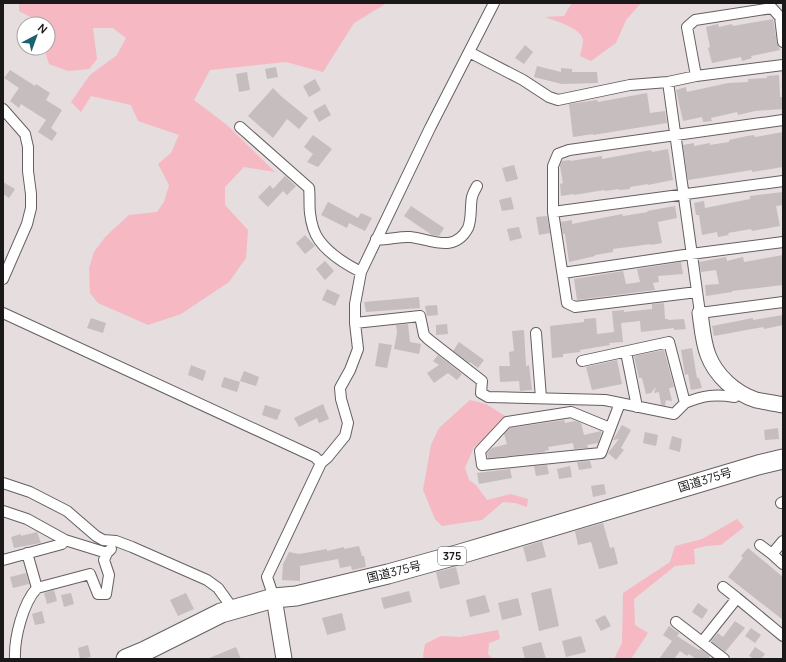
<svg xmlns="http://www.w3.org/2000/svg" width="786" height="662" font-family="Manrope,'Noto Sans JP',sans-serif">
<rect width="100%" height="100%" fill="#e5ddde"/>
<path fill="#f6b8c2" d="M19,3H387L354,23L323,72L286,62L210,70L194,100L227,125L275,172L244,167L225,187V205L248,230L246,258L229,282L181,314L148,325L98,303L90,293L89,268L94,252L106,236L129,215L157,212L164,202L169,185L158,164L171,153L179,135L138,121L131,105L91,96L81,112L71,102L90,75L117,55L126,38L113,28H93L97,59L89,69L68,71L49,64L44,48H48V24H37L36,20L19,11Z
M572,3H641L626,20L616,43L591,61L580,56C581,51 583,45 583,40C582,28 555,21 545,17L564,16Z
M470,400L486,404L505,416L483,441L474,447L465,468L469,480L476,485L487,500L511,494L528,499L527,507L515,503L503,502L482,520L442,526L435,519L423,490L431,445L439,428Z
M737,519L744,527L721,545L706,546L694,549L695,564L675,566L634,599L635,625L648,633L631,659H614L622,643L623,593L670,562L675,546L702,539Z
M498,630L500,639L489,643L488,654L493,659H424L423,656L425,644L441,636L460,637Z"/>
<path fill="#c5bdbe" d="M773,19L777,43L780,50L751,56L752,58L742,61L741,57L712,63L708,48L710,47L706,27L718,24L719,27L732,24L733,26Z
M525,45L533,52L524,64L515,58Z
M537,66L561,72V68L572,69V72H597L598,83L562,84L534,77Z
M276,67L278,77L267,79L265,69Z
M10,70L35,86L36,84L50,93L46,100L62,110L51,128L57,133L52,141L38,132L46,120L21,104L19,108L10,101L19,88L4,78Z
M247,72L250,90L239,92L236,74Z
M779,75L780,97H782L783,109L755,111L738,115L737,112L711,118L712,121L703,122L702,117L683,121L676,90L686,87L687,92L728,83L748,82V79L767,78V76Z
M315,79L321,90L309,97L303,86Z
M273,88L282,97L308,118L299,129L287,119L273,138L248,116Z
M647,93L650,113L665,111L667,123L593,135V134L573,137L569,104L597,100L598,102Z
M325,104L331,115L319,122L313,111Z
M783,132V167L752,172V170L688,180L683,145L694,143V146L710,143V145L729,142V140L747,136L754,135L755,137Z
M313,135L332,149L318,167L307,162L313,154L304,147Z
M668,149L673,180L648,185V184L630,187V189L619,190V189L605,191L604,190L574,195V194L561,196L560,184L563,183L560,166L562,161L570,160V161L602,156V159L651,150L652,152Z
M514,165L518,179L506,182L502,168Z
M285,176L296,186L287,195L283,191L268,207L258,197L270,185L273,189Z
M3,182L15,189L9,198L3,194Z
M783,192V205L776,206L780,226L752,231L751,229L728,233L729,235L718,237L717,232L702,235L699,215H696L694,203L704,201L705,208L750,199V196Z
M511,197L514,209L502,211L499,200Z
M328,202L358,218L361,213L372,218L365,231L349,223L347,228L321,215Z
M411,206L444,228L439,236L432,235L404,216Z
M675,206L677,218L658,222L662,243L651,245V244L613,249V252L595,255V256L569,262L565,234H563L561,222L572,220V224L622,214L623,216L648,212L647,211Z
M547,216L550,233L539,235L536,217Z
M519,227L522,238L510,241L507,229Z
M305,235L315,246L305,254L296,243Z
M783,255V285L732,291V292L706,296L705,285L719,284L716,270L701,272L699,262L726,257L727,261L743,257L744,262Z
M325,261L334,271L325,280L316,269Z
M681,262L683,274L658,276L659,282L653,283L655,290L577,300L574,279L623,271L626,284L640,282L637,269Z
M327,289L340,295L335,306L322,300Z
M419,297L420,308L366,312L364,302Z
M664,303L665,319H668V320L684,319L686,329L674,330V328L641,332L640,321L621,323L623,342L609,343L610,345L580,350V352L563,354V357L552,358L550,326L584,322V319L596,318L597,334L614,332L612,311L624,310V312L652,309V304Z
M437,305L438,315L427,316L425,306Z
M783,315V325L764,329L763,327L714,336L712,326L753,318V320Z
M91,318L106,323L103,333L87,328Z
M408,324L410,342L421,344L419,354L394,349L397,333L396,325Z
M447,324L448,334L436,335V325Z
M524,330L526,366L529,365L532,390L520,391L519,381L500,382L499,366H510L509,352L514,351L512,331Z
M459,342L484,360L478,368L470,362L469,363L453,351Z
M379,343L392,345L387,368L375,366Z
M692,348L697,378H699L702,388L691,390L688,374L685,375L681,350Z
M664,350L674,387L669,388L672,401L666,400L665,406L661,405L659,392L654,393L656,387L651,393L646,394L642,378H639L634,356Z
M438,355L462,374L457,380L448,373L434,383L427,373L439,365L433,361Z
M617,360L622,384L592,390L586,367Z
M191,365L206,371L203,381L188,375Z
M244,371L259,377L256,386L240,381Z
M224,377L240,382L237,392L221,387Z
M323,404L329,419L319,423L317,418L299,427L294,418Z
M265,405L281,410L277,420L262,415Z
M564,420L565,423L575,421L581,423L584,435L601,431V434L598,443L587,445L588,448L574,449L573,443L548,447L549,450L544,451L545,452L488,458L487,453L492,448L507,444L504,434L510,428Z
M622,425L631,430L621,448L624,450L616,460L608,453L619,439L613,440Z
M778,428L779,439L765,440L764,430Z
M645,432L658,435L656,446L643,443Z
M672,436L682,439L680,452L669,449Z
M590,461L592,468L579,470L577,462Z
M547,465L549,474L536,476L534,466Z
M570,466L572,477L559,479L557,469Z
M510,469L512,478L479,484L477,473Z
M604,484L606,494L593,497L591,486Z
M603,523L610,548L614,547L618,564L599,569L591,542L578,545L575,531Z
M37,532L41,543L14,548L11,537L21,534V536Z
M542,541L546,557L527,562L523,547Z
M359,546L362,556H364L366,567L352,570L351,566L340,568L338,559L300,566V581L282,580L283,564L289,552L299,554L327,549V551L344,547V549Z
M748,548L783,577V620L728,577L743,558L741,556Z
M456,567L460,584L440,589L436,572Z
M26,573L29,584L13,588L10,577Z
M551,588L559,626L539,631L531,593Z
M54,590L57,601L47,604L44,593Z
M409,591L412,602L384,609L381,598Z
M71,593L74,604L64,607L61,595Z
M186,593L194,609L178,616L170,600Z
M485,595L490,612L470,617L466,600Z
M518,598L522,615L502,620L498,603Z
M698,603L708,610L702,619L692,612Z
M42,611L45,623L35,625L32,614Z
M342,613L346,630L327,635L322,618Z
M605,615L611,626L601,631L595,620Z
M735,621L745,628L725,652L711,641L718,633L723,637Z
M669,626L679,633L677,636L699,650L700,649L710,656L708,659H696L689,654L687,656L680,651L674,659H659L672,641L663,635Z
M751,628L761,635L755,643L745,636Z
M581,636L586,652L566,657L562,641Z
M541,642L546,659H525L522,647Z
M88,645L91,657L80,659L78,648Z
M236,647L241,659H207Z
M755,647L765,654L761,659H754L749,656Z"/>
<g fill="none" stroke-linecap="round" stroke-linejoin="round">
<g stroke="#665f60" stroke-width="12">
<path id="street" d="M469,52L523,80L549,97L558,100L630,85L668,82L696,76L783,65
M696,76L687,27L695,20L772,8L780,17L783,42
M668,82L700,313L783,302
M3,109L25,134L28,147V171L31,194V208L27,224L3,279
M240,127L309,188C310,196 309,205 310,213C311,222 314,233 319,240C329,254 347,265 361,272
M553,212L783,181
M376,239C388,241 398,236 410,237C431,239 454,254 468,228C472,219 470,206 472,197C473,193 475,190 477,186
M563,273L691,254L783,242
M697,292L575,307L567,303L553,212V166L558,154L569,150L783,120
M3,313L315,457L321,463
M355,323L420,316L424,335L428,339L482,381L481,393L488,397L605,400L674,414L685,403L669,342L582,361
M536,333L541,398
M626,352L637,407
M685,403C704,395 716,394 735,397L738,392
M610,428L571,412L507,422L480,451L482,465L601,453L620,403
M3,483L30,492L67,511L96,536L103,540L116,541L132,547L207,580L218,588L233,609
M781,503L783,502
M3,511L27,519L65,540L62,544L3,560
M65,540L107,553L111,549
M783,541L772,554L783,564
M760,545L772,554
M27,553L37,588
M723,587L737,598
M274,598L267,577L321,463L327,458L345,436L348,423L341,399L340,388L350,370L358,349L355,323V304L361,272L430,128L494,3
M676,622L724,659
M702,642L737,598L783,636
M15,659C14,638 23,603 37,588L90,574L98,594H106L109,575L104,560L107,553"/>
</g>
<g stroke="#665f60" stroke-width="17">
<path id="secondary" d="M700,313C702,327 703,342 708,355C716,376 735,393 756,400C765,402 774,403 783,405
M274,598L284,659"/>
</g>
<g stroke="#665f60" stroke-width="21">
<path id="highway" d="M126,659L145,651L221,613L274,598L296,596L388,574L460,554L758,465L783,459"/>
</g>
<use href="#street" stroke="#fff" stroke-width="10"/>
<use href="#secondary" stroke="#fff" stroke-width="15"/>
<use href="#highway" stroke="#fff" stroke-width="19"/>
</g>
<g text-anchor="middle" stroke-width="4" stroke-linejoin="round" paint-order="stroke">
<rect fill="#fff" stroke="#5f5d5e" stroke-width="1" x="438" y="547" width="28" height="18" rx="3"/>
<g font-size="11" font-weight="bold" fill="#1b1819">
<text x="452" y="560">375</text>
</g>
<g font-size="12" fill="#1b1819" stroke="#fff">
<text transform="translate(705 480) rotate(-17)" y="4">国道375号</text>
<text transform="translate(394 572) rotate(-14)" y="4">国道375号</text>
</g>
</g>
<rect width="786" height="662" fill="none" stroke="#1b1819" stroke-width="8"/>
<g transform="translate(36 36) rotate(41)"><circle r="19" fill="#ffffff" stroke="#a4a3a3"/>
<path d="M0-3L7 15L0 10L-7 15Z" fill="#1b6172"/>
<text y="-6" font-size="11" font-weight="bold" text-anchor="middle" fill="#1b1819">N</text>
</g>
</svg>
